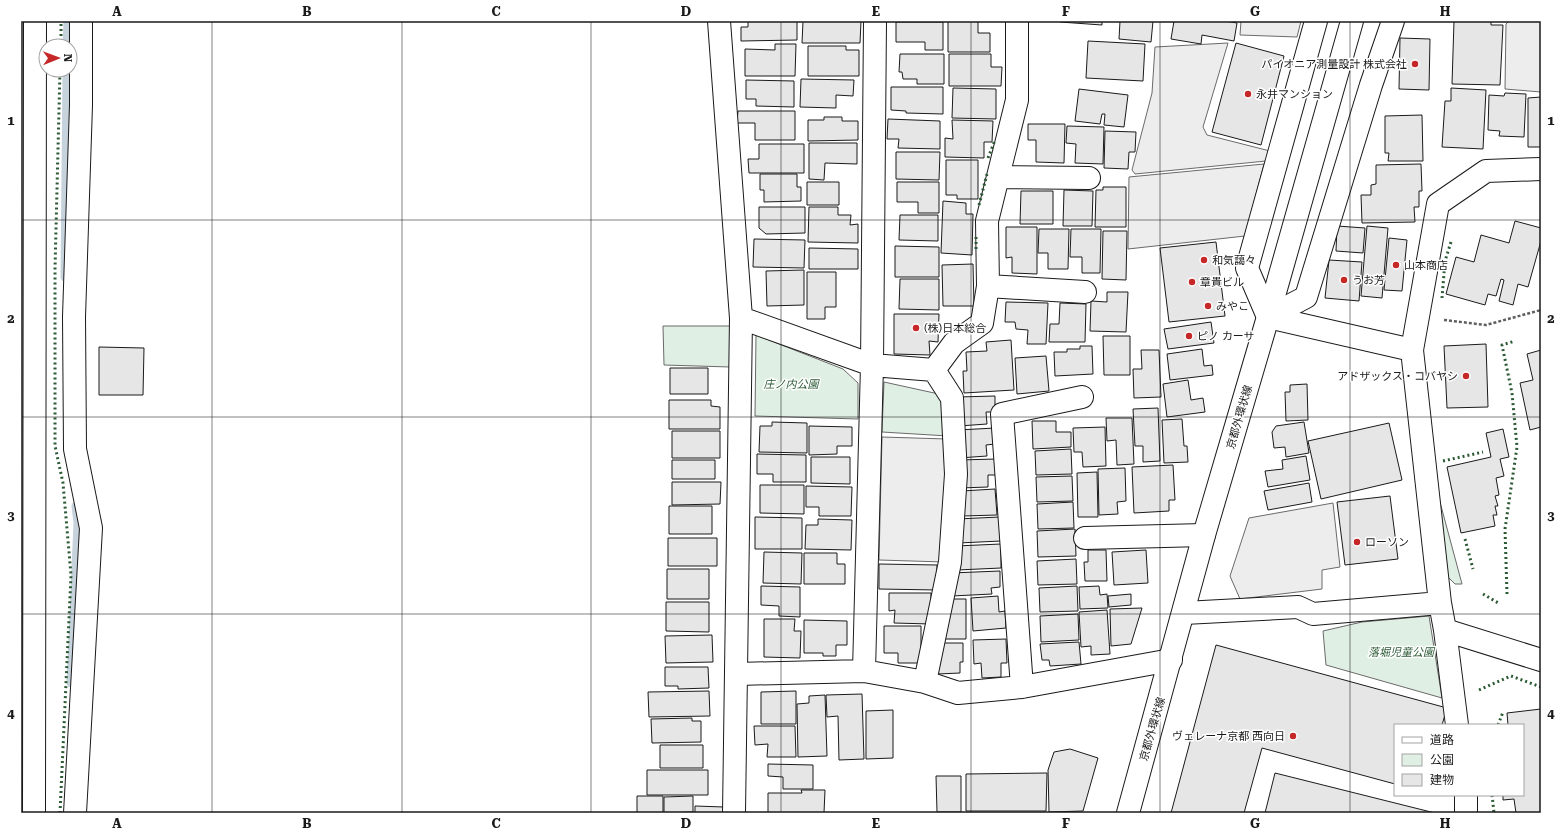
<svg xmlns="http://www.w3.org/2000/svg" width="1562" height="834" font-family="'Roboto Serif','Noto Sans JP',serif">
<rect width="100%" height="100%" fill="#fff"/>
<path fill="#e0efe3" stroke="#6a6a6a" d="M663,326H730V367L664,365Z
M756,335L843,369L858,383V419L755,416Z
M884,382L948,396V436L882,432Z
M1437,491L1462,584H1455L1447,576Z
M1429,616L1442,698L1326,665L1323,631L1362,622Z"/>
<path fill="#ededed" stroke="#6a6a6a" d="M1241,21H1301L1297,37L1240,35Z
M1509,21H1541V92L1505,89L1506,24Z
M1228,43L1203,127L1207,135L1270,151L1266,161L1135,174L1132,170L1152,93L1155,47Z
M1264,164L1245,236L1128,249L1129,177Z
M882,437L947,439L944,562L879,560Z
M1333,503L1340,567L1322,570V589L1240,599L1230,576L1249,518Z"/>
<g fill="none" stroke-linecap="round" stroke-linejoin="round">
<path stroke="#c6d2dc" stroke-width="9" d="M67,46L68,21
M65,277L67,70
M71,683L78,523L76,506"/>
</g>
<path fill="#e6e6e6" stroke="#1a1a1a" d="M748,21H797V40L741,41V27H748Z
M803,21H861L860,43H802Z
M948,21H978V33H990V52H948Z
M1060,21H1102V25L1060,22Z
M1120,21H1153L1151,42L1119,39Z
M1174,21H1225L1237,23L1234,41L1202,35L1201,44L1171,39Z
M1454,21H1491V25H1503L1500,85L1452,84Z
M896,22H943V50H925V42H896Z
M1400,38L1430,39L1429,90L1399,89Z
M1088,41L1145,44L1143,81L1086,78Z
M1236,43L1284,56L1261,145L1212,132Z
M775,44H796L795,76H745V49L775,50Z
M808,46H846V50H859V76H808Z
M900,54H944V84H917V79H903L902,72H899Z
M949,54H991V67H1002L1001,86H949Z
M801,79L854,80L853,96L836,95V108L800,107Z
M746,80L794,81V107L756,106V99H746Z
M891,87H943V114L906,113V111L891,110Z
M953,88L996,89V119L952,118Z
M1451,88L1486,90L1483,149L1442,147L1445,101H1451Z
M1079,89L1128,95L1124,127L1104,125L1105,114H1102L1100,124L1075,121Z
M1505,93L1526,94L1524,137L1499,136L1500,131L1488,130L1489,95L1504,96Z
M1541,97V147H1528V98Z
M738,111H795V140H755V123H737Z
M1422,115L1423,161H1388L1389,153H1385V116Z
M824,117H842V121H858V140L808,141V120H824Z
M888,119L940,121V149L898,148L899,139H887Z
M952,120L993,121L992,142H984V158L945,157V138L953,139Z
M1028,124H1065L1064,163L1036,162V140H1028Z
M1067,126L1104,127L1103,164L1075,163L1076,144L1066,143Z
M1105,131L1136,132L1135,152H1129L1128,169L1104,168Z
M809,143H857V164L825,163L824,180L809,179Z
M759,144H804V173H749L748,159H759Z
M896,152H940L939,180L896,179Z
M946,160H978V199H957V195H946Z
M1421,164L1422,191H1419V207H1414L1415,222L1362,223L1361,195H1371V185L1376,184V165Z
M760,174H797V187H801V201L764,202V190H760Z
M807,182H839V205H807Z
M897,182H939V213H918V202H897Z
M1103,187H1126V227H1095L1096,190H1103Z
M1064,190L1093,191L1092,226H1063Z
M1021,191H1053V224H1020Z
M943,201L966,203V214H973L972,255L941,253Z
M759,207H805V233L766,234L759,228Z
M809,207H838V215H851L850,225L858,224V243L808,242Z
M900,215H938V241L899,240Z
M1515,221L1541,228V241L1528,287L1518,284L1513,305L1499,301L1504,280L1501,279L1496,296L1488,294L1485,305L1446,294L1456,257L1474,262L1481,235L1509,243Z
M1337,226L1365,228L1363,253L1336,251Z
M1367,226L1388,228L1382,298L1361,296Z
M1006,227H1037V274L1012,273V257L1006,258Z
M1039,229H1069L1068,269H1048V253H1038Z
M1071,229H1101L1100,273H1082V257H1070Z
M1103,231H1127L1126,280L1102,279Z
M1389,238L1407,240L1402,291L1384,290Z
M754,239L805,240L804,268L753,267Z
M1216,242L1225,316L1169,322L1160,248Z
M895,246L939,247V277H895Z
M809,248L858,249V269H809Z
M1329,260L1362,262L1359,301L1325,298Z
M973,264L974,306H943L942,265Z
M804,270V305L767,306L766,271Z
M807,272H836V307H825V319H807Z
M900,279H939V310L899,309Z
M1107,292H1128L1126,332L1090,331L1091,301L1107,302Z
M1006,302L1048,303L1046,344H1027L1028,330L1016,329L1015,322H1005Z
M1060,303L1086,304L1085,342H1049L1050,324H1059Z
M894,314H939L938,342L929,341L930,355L894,354Z
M1211,322L1214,343L1168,349L1164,329Z
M1103,336H1130V375H1104Z
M1011,340L1014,390L964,393L963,371H967L966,352L987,351L986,342Z
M1486,344L1488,407L1447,408L1444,346Z
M1080,346H1092L1093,374L1055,376L1054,352H1067V349H1080Z
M99,347L144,348L143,395H99Z
M1202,349L1204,366L1212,365L1213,375L1170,380L1167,354Z
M1141,350H1159L1161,397L1134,398L1133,369H1142Z
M1541,350V427L1530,430L1520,383L1533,380L1527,354Z
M1046,356L1049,391L1017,394L1015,358Z
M670,368H708V394H670Z
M1188,380L1191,400L1203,398L1205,412L1167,417L1163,384Z
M1307,384L1308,420L1286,421L1285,392H1290V385Z
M995,396V412H986L987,424L959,426L958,397Z
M669,400H711V406L720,407V429H669Z
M1158,408L1160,461L1143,462V446H1135L1133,409Z
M1106,418H1132L1134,464L1117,465L1116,440L1107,441Z
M1182,419L1184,446H1187L1188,462L1164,463L1162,420Z
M1032,421H1056V432H1071V447L1033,449Z
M772,422L807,423V453L759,452L760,426H772Z
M1304,422L1309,453L1286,457L1285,447L1274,448L1272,432L1276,426Z
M1389,423L1402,480L1321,499L1308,441Z
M809,426L852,427V446H837V454L809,455Z
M1105,427L1106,466L1083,467L1082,452H1074L1073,428Z
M995,428V444L986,445L987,456L959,458L958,430Z
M1503,429L1509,457L1500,459L1504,476L1496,478L1499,495L1495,496L1498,506H1495L1497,515H1493L1495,526L1461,533L1447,467L1491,457L1486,433Z
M672,431H720V458H672Z
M1071,449L1072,474L1036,475L1035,451Z
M757,454L806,455V482H773V474H757Z
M1306,456L1310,480L1268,487L1265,471L1283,469L1282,460Z
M811,457H850V484L811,483Z
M996,459L997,475H988V487L960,488L959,460Z
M672,460H715V479H672Z
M1173,465L1175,500H1169V511L1134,513L1132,467Z
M1125,468L1126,501L1117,502L1118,514L1099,515L1098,469Z
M1097,472L1098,517H1078L1077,473Z
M1072,476L1073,501L1037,502L1036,477Z
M672,482H721L720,504L672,505Z
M1309,483L1312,502L1268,510L1264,491Z
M760,485H804V514L760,513Z
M806,486L852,487L851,516H819V507H806Z
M995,489L997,515L963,516L962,491Z
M1390,496L1398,559L1345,565L1337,502Z
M1073,502L1074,528L1038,529L1037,504Z
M669,506H712V534H669Z
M755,517L802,518V549H755Z
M1000,517L1001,541L958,543L957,519Z
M818,519L852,520L851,550L805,549L806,525H818Z
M1075,529L1076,556L1038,557L1037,531Z
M668,538H717V566H668Z
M1001,544V568L957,570L956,546Z
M1088,550H1106L1107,581H1085L1084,562H1088Z
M1146,550L1148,583L1114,585L1112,552Z
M764,552L802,553L801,584L763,583Z
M804,553H837V564H845V584H804Z
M1076,559L1077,584L1038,585L1037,561Z
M879,564L937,565V590L879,589Z
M667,569H709V599H667Z
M1000,571V587L991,588L992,594L952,596L951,573Z
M761,586L800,587V617L779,616V606L761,605Z
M1077,586L1078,611L1040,612L1039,588Z
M1099,586L1100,595L1107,594L1108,608L1080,609L1079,587Z
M889,593H931V624L894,623L895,610L889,611Z
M1131,594V605L1109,607L1108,596Z
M998,596L999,612L1005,611L1006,628L973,631L971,598Z
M947,599H966V639H940Z
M666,602H709V632L666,631Z
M1142,608L1131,644L1111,646L1110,609Z
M1107,610L1110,654L1091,655V646L1081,647L1079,612Z
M1078,614L1079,640L1041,642L1040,616Z
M764,619H795L794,631H801L800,658L764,657Z
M804,620L847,621V645H836V656H823V653H804Z
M884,626H921V663H898V653H884Z
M712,635L713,662L666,663L665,636Z
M1006,639L1007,663H1001V677L982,678L981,663L974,664L973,640Z
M1079,642L1081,664L1050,666L1049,660H1042L1040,644Z
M936,643H963V662H960V673L937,674Z
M1216,645L1447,708L1442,725H1395V784L1262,748L1244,813H1171Z
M665,667H708L709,688L678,689V686H665Z
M709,691L710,716L649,717L648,692Z
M796,691V724H761V692Z
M862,694L864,759L839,760L838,716L827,717L826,695Z
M825,695L827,756L798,757L797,704L809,703V696Z
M1541,709V813H1516L1514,799L1503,800V795H1523V725H1508L1507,713Z
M893,710V758L866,759V711Z
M692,718V721H701V742L652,743L651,719Z
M754,726H795L796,757H767L768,744L755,745Z
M660,745H703V768H660Z
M1070,749L1098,758L1083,811L1049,812L1048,770L1054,752Z
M768,764L813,765V789H783V777L768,776Z
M647,770H708V795H647Z
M1047,773L1046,811H966V774Z
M1275,773L1435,813H1265Z
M936,776H961V812H937Z
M801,790H825L824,813H768V793H802Z
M637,796H663V813H637Z
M693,796V812L664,813V797Z
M695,806L724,807V813H695Z"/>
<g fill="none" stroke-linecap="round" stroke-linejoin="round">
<g stroke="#1a1a1a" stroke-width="24">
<path id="minor" d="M719,21L741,318L734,813
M999,177L1089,178
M988,286L1085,292
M1268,317L1306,297L1371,85L1393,21
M1268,317L1247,268L1316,21
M1268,317L1412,350
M741,318L872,365L934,370L954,343L982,323L988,286L987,221L1017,100V21
M1085,538L1204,535
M1184,613L1298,607L1313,614L1440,603
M1445,630L1541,660
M864,671L872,365L875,21
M737,674L864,671L925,682L958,693L1022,687L1171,660
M925,682L950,562L956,474L952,398L934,370
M1022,687L1002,414L1082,397
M1457,725L1445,630L1440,603L1412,350L1438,204L1486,171L1541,169
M1466,795V813
M34,813L35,21
M75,813L91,528L75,449L74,317L81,105V21"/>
</g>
<g stroke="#1a1a1a" stroke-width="24">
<path id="major" d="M1128,813L1204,535L1268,317L1352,21"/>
</g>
<path stroke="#5f5f5f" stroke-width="2.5" stroke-dasharray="3 2" stroke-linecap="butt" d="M1444,320L1486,325L1541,310"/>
<use href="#minor" stroke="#fff" stroke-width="22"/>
<use href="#major" stroke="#fff" stroke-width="22"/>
<path stroke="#2b5a34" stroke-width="3" stroke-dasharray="2 3" stroke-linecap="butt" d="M61,46V21
M988,158L995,140
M979,205L987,174
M976,249V237
M1442,298L1445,261L1451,242
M1443,461L1483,452
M1465,539L1473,569
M1483,594L1500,604
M1507,594L1505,529L1517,447L1512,393L1502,345L1515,341
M1479,690L1511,676L1541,687
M1498,725L1503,712
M1492,795L1494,813
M60,813L71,575L63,483L55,446V269L60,70"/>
</g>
<path fill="none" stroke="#1a1a1a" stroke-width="1" stroke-opacity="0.55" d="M212,21V813M402,21V813M591,21V813M781,21V813M971,21V813M1160,21V813M1350,21V813M21,220H1541M21,417H1541M21,614H1541"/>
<g fill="#c62828" stroke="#fff" stroke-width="1.5">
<circle cx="1415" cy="64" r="4"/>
<circle cx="1248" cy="94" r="4"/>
<circle cx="1204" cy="260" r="4"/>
<circle cx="1396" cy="265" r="4"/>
<circle cx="1344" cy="280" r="4"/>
<circle cx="1192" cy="282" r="4"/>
<circle cx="1208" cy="306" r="4"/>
<circle cx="916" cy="328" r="4"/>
<circle cx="1189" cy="336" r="4"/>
<circle cx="1466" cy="376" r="4"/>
<circle cx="1357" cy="542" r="4"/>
<circle cx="1293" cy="736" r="4"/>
</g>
<g text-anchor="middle" stroke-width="3" stroke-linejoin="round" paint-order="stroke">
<g font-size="11" fill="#1a1a1a" stroke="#fff" text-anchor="start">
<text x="1407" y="68" text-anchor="end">パイオニア測量設計 株式会社</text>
<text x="1256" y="98">永井マンション</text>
<text x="1212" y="264">和気藹々</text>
<text x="1404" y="269">山本商店</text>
<text x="1352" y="284">うお芳</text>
<text x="1200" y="286">章貴ビル</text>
<text x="1216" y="310">みやこ</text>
<text x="924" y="332">(株)日本総合</text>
<text x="1197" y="340">ピノ カーサ</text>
<text x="1458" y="380" text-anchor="end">アドザックス・コバヤシ</text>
<text x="1365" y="546">ローソン</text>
<text x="1285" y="740" text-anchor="end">ヴェレーナ京都 西向日</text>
</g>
<g font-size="11" font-style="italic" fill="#2b5a34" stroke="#fff">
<text x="791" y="388">庄ノ内公園</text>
<text x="1401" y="656">落堀児童公園</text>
</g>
<g font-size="11" fill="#1a1a1a" stroke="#fff">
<text transform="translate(1239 417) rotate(-74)" y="4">京都外環状線</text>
<text transform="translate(1152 729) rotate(-74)" y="4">京都外環状線</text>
</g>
</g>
<rect width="1562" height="834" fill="none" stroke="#ffffff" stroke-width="44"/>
<rect x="1394" y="724" width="130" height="72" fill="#ffffff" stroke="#a3a3a3"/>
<rect x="1402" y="737" width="20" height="6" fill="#ffffff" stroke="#a3a3a3"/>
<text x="1430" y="744" font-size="12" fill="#1a1a1a">道路</text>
<rect x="1402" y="754" width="20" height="12" fill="#e0efe3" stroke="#a3a3a3"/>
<text x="1430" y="764" font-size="12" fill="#1a1a1a">公園</text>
<rect x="1402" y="774" width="20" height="12" fill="#e6e6e6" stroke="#a3a3a3"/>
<text x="1430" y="784" font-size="12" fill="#1a1a1a">建物</text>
<g transform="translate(58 58) rotate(89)"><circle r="19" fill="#ffffff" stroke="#a3a3a3"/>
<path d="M0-3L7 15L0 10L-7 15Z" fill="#c62828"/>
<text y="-6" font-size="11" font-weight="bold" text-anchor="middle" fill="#1a1a1a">N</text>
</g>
<rect x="22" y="22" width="1518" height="790" fill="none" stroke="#1a1a1a" stroke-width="1.5"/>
<g font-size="13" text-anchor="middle" font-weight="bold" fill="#1a1a1a">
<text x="117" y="16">A</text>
<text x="307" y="16">B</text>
<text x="496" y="16">C</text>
<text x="686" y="16">D</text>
<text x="876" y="16">E</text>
<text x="1066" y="16">F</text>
<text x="1255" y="16">G</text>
<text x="1445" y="16">H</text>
<text x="11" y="125">1</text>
<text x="1551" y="125">1</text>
<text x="11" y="323">2</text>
<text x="1551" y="323">2</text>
<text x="11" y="520">3</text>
<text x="1551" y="520">3</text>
<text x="11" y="718">4</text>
<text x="1551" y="718">4</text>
<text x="117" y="828">A</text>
<text x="307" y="828">B</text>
<text x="496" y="828">C</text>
<text x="686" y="828">D</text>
<text x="876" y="828">E</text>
<text x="1066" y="828">F</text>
<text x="1255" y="828">G</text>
<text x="1445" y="828">H</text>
</g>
</svg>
